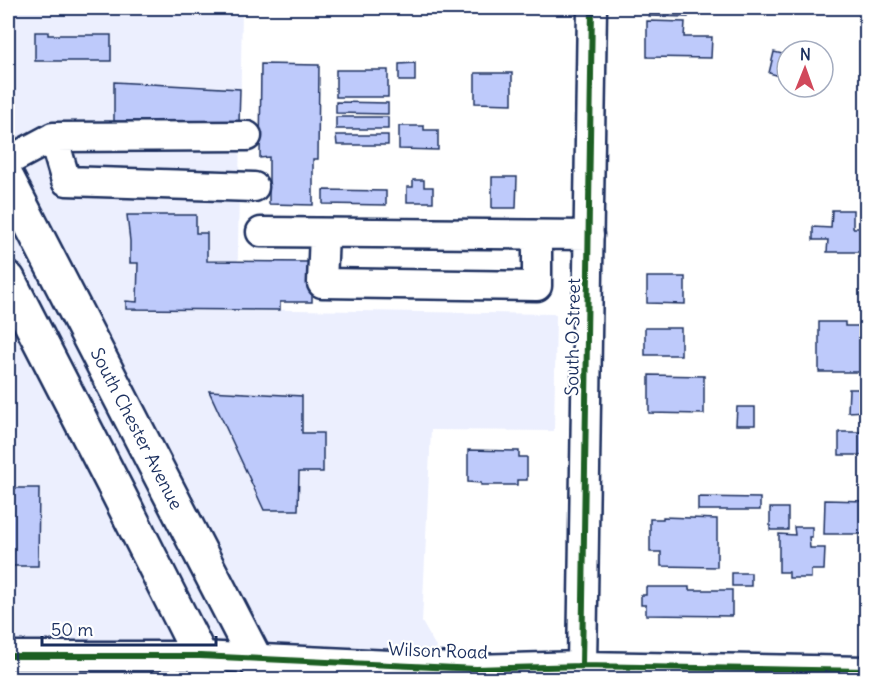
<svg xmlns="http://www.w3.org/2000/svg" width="874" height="687" font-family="Delius,sans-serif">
<rect width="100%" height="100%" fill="#fff"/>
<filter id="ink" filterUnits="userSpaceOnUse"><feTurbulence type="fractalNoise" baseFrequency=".0167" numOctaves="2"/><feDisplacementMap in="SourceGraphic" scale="12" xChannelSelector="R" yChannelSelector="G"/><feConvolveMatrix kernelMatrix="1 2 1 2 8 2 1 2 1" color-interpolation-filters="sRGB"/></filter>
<g filter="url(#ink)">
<path fill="#eceffe" d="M8,8H242L237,309L556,314L554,431L431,430L422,622L454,679H8Z"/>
<path fill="#becafb" stroke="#1b2f5e" stroke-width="1.5" d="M649,8H688V17L649,16Z
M647,21L685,22L684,37H712L711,58L647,57Z
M35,32H48V35H111V61H35Z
M774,52L787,55V78L769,73Z
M415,63V81H399V64Z
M261,64L319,65L318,159H313V205L269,204V157L260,158Z
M336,70H388V97H336Z
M475,73H512V104L475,103Z
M114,82L240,89L239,123L114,121Z
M336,102L388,103V114L336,113Z
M336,117H388V129H336Z
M399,126H424V130H438V150L399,149Z
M336,135H388V145H337Z
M492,177H517L516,208H492Z
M413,180H424V187H433V202H407V187H413Z
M323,190L386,191V205L323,204Z
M832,210H853V228H866V252H827L828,240H813V227L831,228Z
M127,215H196V233H207V261L312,262V302H280V310L126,309V301L137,302L138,263H130V241Z
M647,277H685V304L647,303Z
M819,322H845V326H866V372H819Z
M645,328H681V355H645Z
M649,375L704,376V414L649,413Z
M849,389H866V411L848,412Z
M209,391L302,396V433H323V472H299L298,510H264Z
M737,407H755V425H736Z
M839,432H866V455H839Z
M468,450L519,451V457H527V480H517V485H481V483L468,482Z
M9,488H39L38,566H9Z
M698,497L760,498V510H698Z
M825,500L866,501V534H824Z
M770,508H788V530H770Z
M663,517L717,519V567L661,566V552H650V519H663Z
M794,527H812V537H809L810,548H825L824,570H811V578H789V572H779V534L795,535Z
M732,573H751V586H732Z
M646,587H689V590H732V616L646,615V605H641V595H646Z"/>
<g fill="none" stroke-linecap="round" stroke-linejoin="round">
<g stroke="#1b2f5e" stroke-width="33">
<path id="minor" d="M53,137L66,181L254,187
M8,161L53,137L247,136
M261,232L589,235
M324,233L322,283L537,286V235
M8,656H200L476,669L582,666L866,671
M582,666L592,8"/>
</g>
<g stroke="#1b2f5e" stroke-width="38">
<g id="major">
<path id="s1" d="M8,180L266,680"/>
<path d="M8,279L118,493L212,680"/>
</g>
</g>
<use href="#minor" stroke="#fff" stroke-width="28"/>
<use href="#major" stroke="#fff" stroke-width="33"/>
<g stroke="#fff" stroke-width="10">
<path id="cycleway" d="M8,656H200L476,669L582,666L866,671
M582,666L592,8"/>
</g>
<use href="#cycleway" stroke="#1b5e20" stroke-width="6"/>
</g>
</g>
<g text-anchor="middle" stroke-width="4.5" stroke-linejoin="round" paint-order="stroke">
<g font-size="18" fill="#1b2f5e" stroke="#fff">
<text transform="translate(573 337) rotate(-89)" y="6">South O Street</text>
<text dy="6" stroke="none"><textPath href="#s1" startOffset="280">South Chester Avenue</textPath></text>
<text transform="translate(438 651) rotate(2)" y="6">Wilson Road</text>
</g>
</g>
<rect width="874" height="687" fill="none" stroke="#fff" stroke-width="30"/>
<rect x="15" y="15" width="844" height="657" fill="none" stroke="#1b2f5e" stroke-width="2" filter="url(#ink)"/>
<g transform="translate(805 69) rotate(1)"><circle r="28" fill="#ffffff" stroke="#a4acbf" stroke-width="1.5"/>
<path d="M0-4.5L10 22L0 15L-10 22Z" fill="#d1495b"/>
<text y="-9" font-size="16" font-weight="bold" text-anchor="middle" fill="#1b2f5e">N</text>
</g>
<path d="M42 636v9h174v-9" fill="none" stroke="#1b2f5e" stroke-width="3"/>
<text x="51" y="636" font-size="18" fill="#1b2f5e" stroke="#ffffff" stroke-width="4.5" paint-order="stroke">50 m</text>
</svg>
